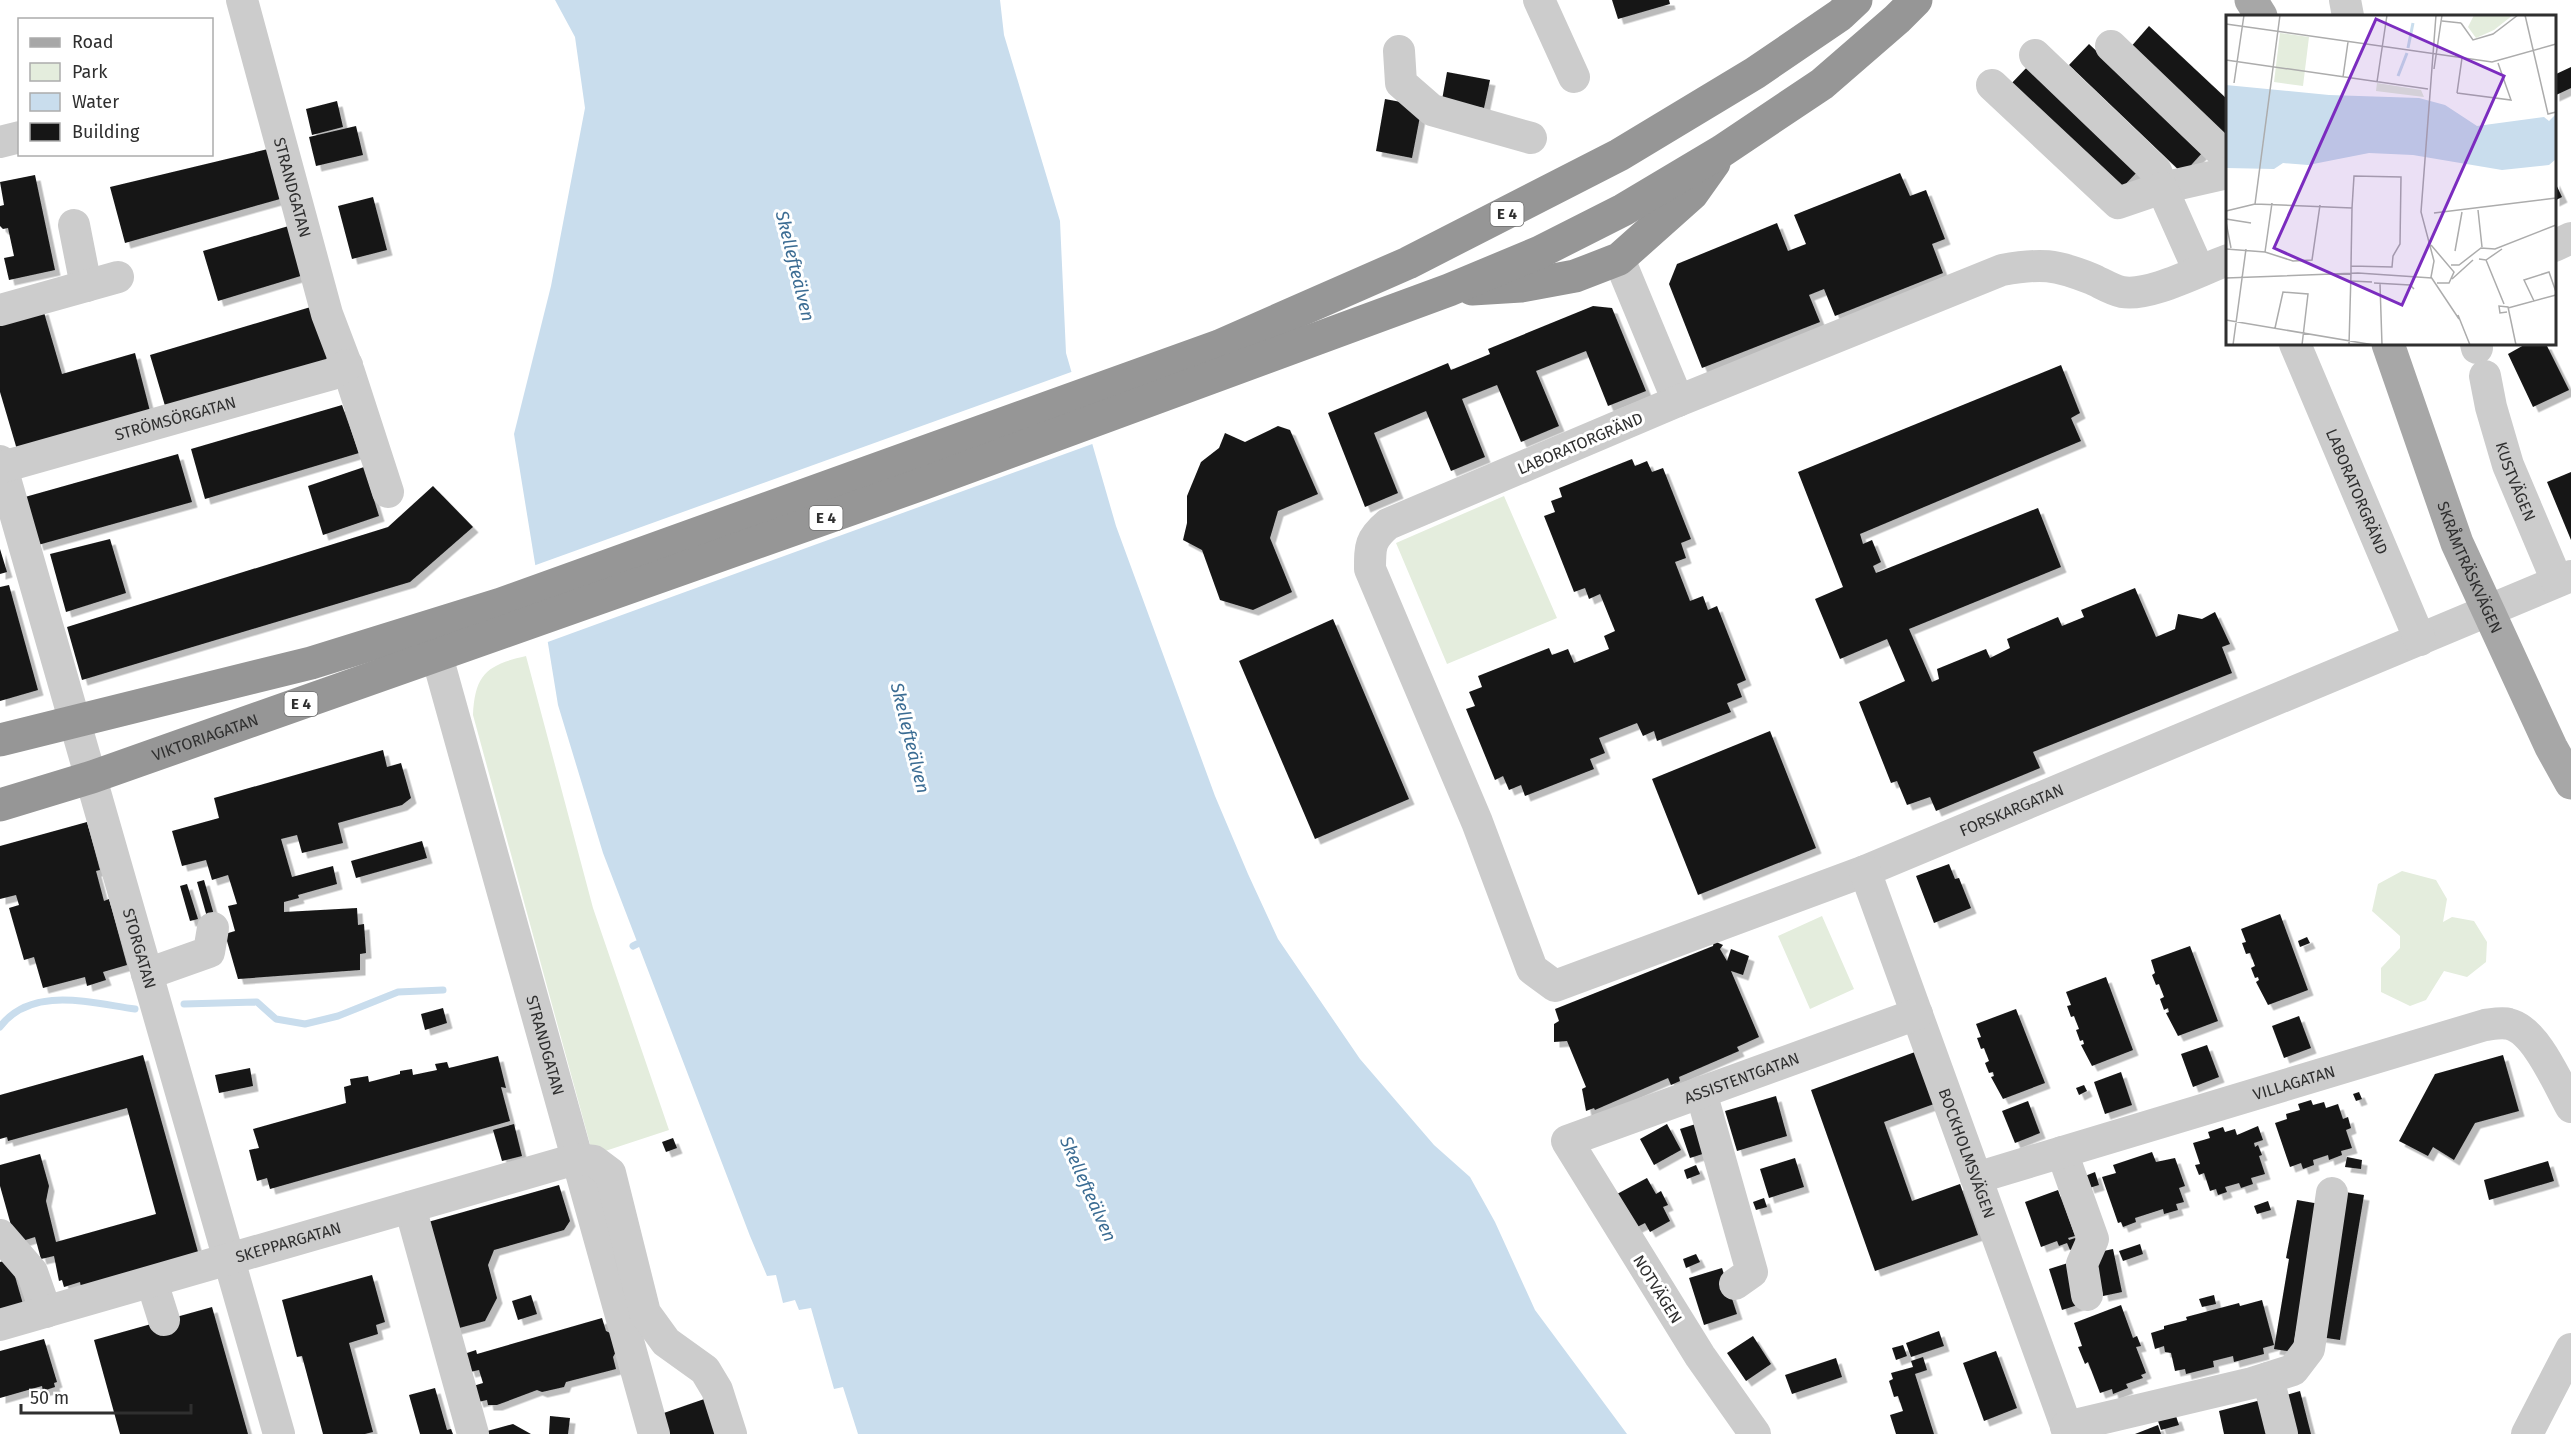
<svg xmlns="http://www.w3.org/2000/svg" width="2571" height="1434" font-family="'Fira Sans',sans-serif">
<defs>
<filter id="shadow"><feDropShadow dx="5.5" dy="5.5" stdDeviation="0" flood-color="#0004"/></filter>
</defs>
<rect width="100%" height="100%" fill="#fff"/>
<path fill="#e4eddd" d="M1504,496L1557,618L1447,664L1396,543Z
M526,656L593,908L669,1130L593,1155L473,715C475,674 487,665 526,656Z
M2402,871L2436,880L2447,899L2443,922L2452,917L2474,921L2487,942L2486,962L2467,977L2444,971L2426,1000L2410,1006L2381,992V968L2400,948V936L2372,911L2378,884Z
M1822,916L1854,989L1810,1009L1778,936Z"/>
<path fill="#c9dded" d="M555,0H1000L1004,35L1060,221L1066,353L1116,526L1215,796L1248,874L1278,939L1360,1059L1434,1145L1470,1177L1495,1222L1535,1310L1627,1434H858L843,1387L834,1389L811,1308L799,1310L795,1300L783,1303L776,1275L767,1276L750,1236L603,853L558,705L514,434L551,286L585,108L575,37Z"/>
<path fill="#fff" d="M1074,371L1095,443L545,643L533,566Z"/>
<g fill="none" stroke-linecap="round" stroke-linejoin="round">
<path stroke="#c9dded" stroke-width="7" d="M633,946L637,944
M184,1004L257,1002L276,1019L305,1024L338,1016L398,992L443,990
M0,1027C31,985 91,1003 135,1009"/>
</g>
<path fill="#161616" filter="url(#shadow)" d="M1612,0H1669L1670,4L1618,19Z
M2149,26L2228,100V142L2129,49Z
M2089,44L2203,152L2183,174L2069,65Z
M2030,64L2139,170L2118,192L2009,86Z
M2571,67V88L2554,96V75Z
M1447,72L1490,80L1484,108L1442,100Z
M1385,99L1422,106L1412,158L1376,151Z
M337,101L343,127L312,135L306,109Z
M356,126L363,155L316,166L309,137Z
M268,149L280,199L125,243L110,187Z
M1900,173L1910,196L1926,190L1945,239L1932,244L1943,273L1835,316L1824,289L1809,295L1820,322L1702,368L1669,284L1677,264L1777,223L1788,251L1806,244L1794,215Z
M35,175L55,270L9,280L4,258L14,256L8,228L3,229L0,226V206L4,205L0,182Z
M2554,180L2562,197L2554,201Z
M373,197L387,250L352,259L338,206Z
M292,225L304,275L218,301L203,251Z
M314,306L330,364L168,416L150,355Z
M1593,306L1612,308L1646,391L1608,406L1586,351L1536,371L1559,426L1521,442L1497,385L1462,399L1485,457L1451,471L1426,411L1374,433L1398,493L1365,507L1328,413L1448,363L1451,370L1490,354L1488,349Z
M43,309L62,374L135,353L151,415L18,453L0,392V322Z
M2523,344H2546L2569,390L2533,407L2508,354L2524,345Z
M2061,365L2080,413L2071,418L2081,441L1860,534L1863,544L1872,540L1881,562L1873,566L1876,573L2038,508L2061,567L1909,629L1932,682L1939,679L1937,669L1986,649L1990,658L2010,648L2007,639L2058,617L2062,626L2084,617L2081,610L2135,588L2156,637L2175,629L2178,614L2202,619L2215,612L2230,644L2222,647L2232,673L2033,752L2040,768L1936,811L1930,797L1907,805L1897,781L1891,783L1859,702L1905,681L1887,639L1840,659L1815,599L1843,587L1798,472Z
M342,405L359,453L205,499L191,449Z
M1278,426L1290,430L1318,494L1278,511L1270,538L1292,592L1253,610L1220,600L1202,550L1183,540L1187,523V496L1201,462L1219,448L1225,433L1245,442Z
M178,454L192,502L38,545L25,497Z
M1632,459L1635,466L1647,461L1652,472L1663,468L1691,539L1681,543L1686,558L1675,562L1690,601L1703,596L1708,610L1717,606L1746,680L1737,684L1742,697L1727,703L1731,712L1657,741L1654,731L1643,736L1637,723L1599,738L1605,753L1590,759L1594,769L1525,796L1521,785L1509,790L1503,776L1495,780L1466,709L1475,706L1469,692L1482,687L1478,676L1549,648L1552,655L1568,649L1574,663L1609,649L1604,636L1615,631L1600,594L1589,599L1585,588L1574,592L1544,516L1555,512L1551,501L1562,497L1559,488Z
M364,467L379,516L323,535L308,486Z
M2571,472V540L2547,482Z
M433,486L473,527L410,582L82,680L67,627L388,527Z
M110,539L126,593L66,612L50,554Z
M0,549L7,572L0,574Z
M9,585L38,690L0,701V587Z
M1333,619L1409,799L1315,839L1239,661Z
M1770,731L1816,848L1698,895L1652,779Z
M383,750L387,767L401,763L411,798L402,805L338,823L343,843L302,853L297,835L281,839L292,877L333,866L337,884L298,895L299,898L284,902V912L357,908L358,925L364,924L366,953L360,954V970L238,979L225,934L235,931L228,906L237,904L228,875L212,880L206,860L182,866L172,831L219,818L214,798Z
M87,822L100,870L96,871L104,901L109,899L127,965L103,972L106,980L87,986L85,977L43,988L34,957L24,960L9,908L19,905L16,895L0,899V846Z
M422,841L427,858L356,878L351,861Z
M1949,864L1955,879L1959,878L1971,908L1934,923L1916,876Z
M204,880L214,915L207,917L197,882Z
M187,884L198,919L190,921L180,886Z
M2280,914L2308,990L2268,1005L2256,982L2259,980L2258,977L2255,978L2251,968L2255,966L2250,953L2246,954L2242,943L2246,942L2241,929Z
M2307,937L2310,943L2300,947L2298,941Z
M1714,941L1723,945L1720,949L1727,961L1731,949L1749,956L1743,975L1731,971L1759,1037L1737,1047L1739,1051L1679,1077L1680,1081L1671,1085L1668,1078L1595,1110L1594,1108L1586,1111L1582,1089L1586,1087L1567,1041L1554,1042V1024L1559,1021L1555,1009L1713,946Z
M2190,946L2218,1021L2178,1036L2166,1013L2169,1012L2168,1008L2164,1010L2160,999L2164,997L2159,984L2156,985L2152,975L2155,973L2151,960Z
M2106,977L2133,1050L2092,1066L2081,1045L2084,1044L2083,1040L2080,1041L2076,1030L2079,1029L2074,1016L2071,1017L2067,1006L2071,1005L2066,992Z
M443,1008L447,1023L425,1030L421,1014Z
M2016,1009L2045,1083L2003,1099L1991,1077L1994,1076L1993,1072L1989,1073L1985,1063L1989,1061L1984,1048L1981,1049L1977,1038L1981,1037L1976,1024Z
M2299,1016L2311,1048L2284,1058L2272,1026Z
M2207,1045L2219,1077L2193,1087L2181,1054Z
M1915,1052L1934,1104L1884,1122L1912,1201L1960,1184L1978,1235L1875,1271L1811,1090Z
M143,1055L198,1252L81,1287L80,1282L64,1287L62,1280L59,1281L54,1256L41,1259L35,1237L16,1243L0,1186V1165L40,1154L49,1186L46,1201L56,1242L156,1214L127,1108L8,1141L7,1137L0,1139V1095Z
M2503,1055L2519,1111L2475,1123L2454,1160L2433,1147L2428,1156L2399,1141L2435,1074Z
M498,1056L506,1088L501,1087L510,1121L270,1189L267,1178L257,1181L249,1150L259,1148L253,1129L346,1103L344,1087L351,1085L350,1079L368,1076L369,1082L400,1074V1071L412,1069L413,1075L437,1070L435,1064L447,1062L449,1068Z
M250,1068L253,1086L219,1093L215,1075Z
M2121,1072L2132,1105L2105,1114L2094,1082Z
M2084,1085L2087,1091L2079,1095L2076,1088Z
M2359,1092L2362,1099L2356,1101L2353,1094Z
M1776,1096L1787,1136L1737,1151L1725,1111Z
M2311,1100L2313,1105L2324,1102L2326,1108L2338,1104L2343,1119L2348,1117L2351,1128L2346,1130L2352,1148L2341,1151L2342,1155L2329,1160L2328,1155L2313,1160L2314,1165L2303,1169L2301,1163L2290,1167L2275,1123L2287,1119L2286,1114L2300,1110L2298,1104Z
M2028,1101L2040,1133L2015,1143L2002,1111Z
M1702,1122L1712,1151L1690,1158L1680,1129Z
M514,1124L522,1156L502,1161L493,1130Z
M1667,1124L1681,1150L1654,1165L1640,1139Z
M2258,1126L2263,1140L2254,1143L2255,1147L2258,1145L2262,1155L2259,1156L2265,1174L2251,1178L2253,1184L2241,1188L2239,1183L2225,1187L2227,1192L2218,1195L2216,1189L2210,1191L2204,1173L2199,1175L2195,1165L2200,1164L2193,1143L2210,1138L2208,1132L2223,1127L2225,1132L2235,1129L2237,1135Z
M673,1138L677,1148L666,1152L662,1142Z
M2152,1152L2156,1162L2175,1158L2185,1186L2179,1188L2184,1202L2176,1204L2178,1210L2164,1214L2163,1209L2135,1218L2136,1222L2123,1227L2121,1222L2118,1223L2102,1177L2116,1173L2113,1165Z
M2347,1157L2362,1160L2361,1169L2345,1167Z
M1795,1158L1804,1187L1769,1198L1760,1169Z
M2548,1161L2554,1181L2489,1200L2484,1180Z
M1696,1165L1700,1174L1687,1179L1684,1170Z
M2095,1172L2099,1185L2089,1188L2085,1176Z
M1647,1178L1656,1194L1661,1191L1668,1205L1663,1207L1670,1221L1650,1232L1645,1223L1635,1228L1617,1194Z
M559,1185L570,1221L564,1230L494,1250L488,1265L497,1298L485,1321L452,1330L421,1224Z
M2058,1190L2075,1236L2068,1238L2069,1240L2075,1238L2079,1247L2070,1250L2067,1243L2059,1246L2057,1241L2041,1247L2025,1202Z
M2345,1192L2364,1195L2340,1340L2320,1337Z
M1764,1198L1767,1207L1756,1210L1753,1202Z
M2297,1200L2320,1204L2292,1352L2274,1349L2289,1259L2286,1258Z
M2268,1201L2271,1210L2257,1214L2254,1206Z
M2140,1244L2143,1254L2123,1261L2119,1251Z
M2113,1249L2122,1292L2103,1296L2094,1253Z
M1696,1254L1700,1262L1686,1268L1683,1259Z
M10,1259L23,1304L0,1310V1262Z
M2068,1263L2081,1304L2062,1310L2049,1269Z
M1722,1268L1737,1314L1704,1325L1689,1278Z
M372,1275L385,1322L376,1325L378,1334L349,1343L373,1432L365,1434H323L302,1356L297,1357L282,1300Z
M531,1295L537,1314L518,1320L512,1301Z
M2214,1295L2216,1304L2202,1307L2199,1299Z
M2262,1300L2274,1345L2263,1348L2264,1354L2234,1362L2233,1356L2213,1361L2214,1367L2186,1374L2185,1369L2175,1371L2171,1353L2165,1352L2164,1346L2155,1349L2151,1333L2164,1329V1326L2187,1320L2186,1317L2239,1303L2240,1306Z
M2121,1305L2133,1338L2137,1336L2141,1346L2136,1347L2146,1373L2141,1375L2143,1378L2126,1384L2128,1388L2113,1394L2112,1389L2100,1393L2088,1362L2085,1364L2078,1347L2082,1346L2074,1323Z
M212,1307L248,1434H120L94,1340Z
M602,1318L606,1331L612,1334L617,1350L613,1357L616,1369L566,1382L564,1387L542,1392L537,1390L497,1405H488L487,1400L478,1402L473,1386L483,1383L479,1370L470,1372L464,1354L476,1350L477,1354Z
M1939,1331L1944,1346L1911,1357L1906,1343Z
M1753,1336L1771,1364L1746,1381L1727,1353Z
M44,1339L57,1382L54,1383L55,1387L43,1391L42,1386L0,1398V1351Z
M1903,1345L1907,1356L1896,1360L1892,1348Z
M1996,1351L2017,1408L1984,1421L1963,1363Z
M1923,1357L1927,1370L1915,1374L1934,1434H1896L1890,1415L1903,1411L1898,1396L1894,1397L1889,1381L1893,1379L1891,1373L1913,1367L1911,1361Z
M1836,1358L1842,1377L1792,1394L1785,1375Z
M435,1388L447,1430L451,1429L453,1434H420L409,1395Z
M2300,1391L2311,1434H2293L2283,1396Z
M713,1396L723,1434H664L658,1415Z
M2261,1400L2270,1434H2224L2219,1411Z
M550,1416L570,1418L568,1434H549Z
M2176,1416L2179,1425L2161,1430L2158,1421Z
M513,1424L531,1434H480V1433Z
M2158,1425L2161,1434H2135Z"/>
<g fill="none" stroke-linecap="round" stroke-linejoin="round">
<g stroke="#ccc" stroke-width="32">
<path id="s1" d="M242,0L327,314L349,372L388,492"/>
<path d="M1539,0L1574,77"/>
<path d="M2345,0L2348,16"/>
<path d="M2111,46L2228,158"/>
<path d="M1399,51L1401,83L1432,110L1531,138"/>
<path d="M2035,55L2156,171L2162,188L2228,173"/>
<path d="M1992,85L2118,203L2162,188L2199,271"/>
<path d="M0,142L20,137"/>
<path d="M74,225L86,286"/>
<path d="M2554,246L2571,238"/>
<path d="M1619,259L1678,401"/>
<path id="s2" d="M2228,260C2200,270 2150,297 2122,292C2112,290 2101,283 2092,279C2055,264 2041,263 2002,270L1678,401L1388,524C1370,539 1370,546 1370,569L1477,822L1532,969L1555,986L1865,871L2571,576"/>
<path d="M0,310L118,277"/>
<path id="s3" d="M2295,344L2420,640"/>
<path d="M2476,344L2477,348"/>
<path id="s4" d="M2485,376L2491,407L2508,465L2557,581"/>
<path id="s5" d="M0,461L279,1434"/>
<path id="s6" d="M2,467L332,374L347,365"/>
<path id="s7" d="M437,656L654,1434"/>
<path id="s8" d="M1865,871L2069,1434"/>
<path d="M147,974L209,952L213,928"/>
<path d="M1701,1092L1752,1272L1735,1284"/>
<path d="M2062,1152L2093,1239L2082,1264L2087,1295"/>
<path id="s9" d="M1976,1178L2485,1025C2493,1024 2502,1022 2509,1024C2536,1030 2558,1084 2571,1107"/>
<path d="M410,1207L473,1434"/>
<path d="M0,1235L32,1272L46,1312"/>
<path d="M152,1282L164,1320"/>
<path id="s10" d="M0,1325L576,1159L594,1161L610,1173L645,1313L666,1342L705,1370L717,1390L731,1434"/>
<path d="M2268,1378L2282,1434"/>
<path d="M2066,1427L2252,1383L2293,1370L2309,1349L2332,1193"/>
<path id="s11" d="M1755,1434L1700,1356L1567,1141L1917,1014"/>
<path d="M2527,1434L2571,1349"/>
</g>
<g stroke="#a7a7a7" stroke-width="33">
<path d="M2251,0L2261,16"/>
<path id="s12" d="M2388,344L2457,543L2551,747L2571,783"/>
</g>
<g stroke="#969696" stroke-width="33">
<path d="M1472,289L1521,286L1575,276L1619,259L1692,194L1714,163"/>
<path d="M0,740L311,663L501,604L1219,346L1408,263L1619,155L1755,73L1840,15L1856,0"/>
<path id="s13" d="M0,805L92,777L922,484L1449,290L1540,252L1623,210L1722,151L1822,84L1897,19L1916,0"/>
</g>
</g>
<g text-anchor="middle" stroke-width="6" stroke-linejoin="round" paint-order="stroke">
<g fill="#fff" stroke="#6d6d6d" stroke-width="1.5">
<rect x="1490.5" y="202" width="33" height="24" rx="4.5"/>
<rect x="809.5" y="506" width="33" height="24" rx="4.5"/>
<rect x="284.5" y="692" width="33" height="24" rx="4.5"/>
</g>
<g font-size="15" font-weight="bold" fill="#2f2f2f">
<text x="1507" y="219">E 4</text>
<text x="826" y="523">E 4</text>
<text x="301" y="709">E 4</text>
</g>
<g font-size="16" fill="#2f2f2f" stroke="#fff">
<text dy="6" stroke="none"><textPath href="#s1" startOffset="194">STRANDGATAN</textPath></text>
<text dy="6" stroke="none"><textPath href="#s6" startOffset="180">STRÖMSÖRGATAN</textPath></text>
<text transform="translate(1580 443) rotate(-23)" y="6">LABORATORGRÄND</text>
<text dy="6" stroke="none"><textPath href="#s4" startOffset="110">KUSTVÄGEN</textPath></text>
<text dy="6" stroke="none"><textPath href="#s3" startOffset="160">LABORATORGRÄND</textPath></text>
<text dy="6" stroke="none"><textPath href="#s12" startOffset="238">SKRÅMTRÄSKVÄGEN</textPath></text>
<text dy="6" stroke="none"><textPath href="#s13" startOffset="216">VIKTORIAGATAN</textPath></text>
<text dy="6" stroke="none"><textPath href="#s2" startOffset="1902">FORSKARGATAN</textPath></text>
<text dy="6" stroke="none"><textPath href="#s5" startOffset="507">STORGATAN</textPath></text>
<text dy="6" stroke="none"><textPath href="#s7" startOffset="404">STRANDGATAN</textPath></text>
<text dy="6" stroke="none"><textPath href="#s11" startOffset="534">ASSISTENTGATAN</textPath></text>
<text dy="6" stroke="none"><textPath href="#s9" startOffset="332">VILLAGATAN</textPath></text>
<text dy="6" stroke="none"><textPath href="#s8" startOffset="300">BOCKHOLMSVÄGEN</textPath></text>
<text dy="6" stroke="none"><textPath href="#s10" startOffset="300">SKEPPARGATAN</textPath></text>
<text transform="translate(1658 1289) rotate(58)" y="6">NOTVÄGEN</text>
</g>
<g font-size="18" font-style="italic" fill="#3b6c93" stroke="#fff">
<text transform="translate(795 266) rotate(76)" y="6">Skellefteälven</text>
<text transform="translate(910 738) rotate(76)" y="6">Skellefteälven</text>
<text transform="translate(1088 1189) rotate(66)" y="6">Skellefteälven</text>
</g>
</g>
<g transform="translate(2226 15)">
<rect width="330" height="330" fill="#fff"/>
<path d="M248,0H287L268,15L250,23L242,12ZM54,18L83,22L77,71L48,67ZM151,68L195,75L198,82L150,76Z" fill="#e4eddd"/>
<path d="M0,70L103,80L193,83L219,90L251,111L318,102L323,106L330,99V144L323,150L276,155L187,140L143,138L82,150L57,148L48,154L0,153Z" fill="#c9dded"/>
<path fill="none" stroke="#c9dded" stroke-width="3" d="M182,33L187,8M172,61L181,38"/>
<path fill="none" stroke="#acacac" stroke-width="1.5" d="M54,0L29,189L126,193M210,0L195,197L208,246L205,262L233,304M299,0L322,99L330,97M216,6L235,8M235,8L247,25L267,19L292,0M0,9L266,47L330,29M0,45L202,74M208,54L216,0M117,62L122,27M151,67L161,0M8,68L18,0M231,78L285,85L272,48M231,78L236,43M252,195L256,232M0,196L29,189M208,198L330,183M0,204L25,208M0,207L5,233M205,230L228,257L223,268H211M0,234L39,237L67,246L86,245L94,190M229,236L236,197M39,237L46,188M253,244L260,245L276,234M260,245L278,289M225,250H233L255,233L269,234L330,210M0,263L132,258L206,263M226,264L247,245M124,266L146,267M148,268L184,270L188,274M154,269L156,330M308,286L298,265L323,257L330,277M282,293L330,280M281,297L274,298L273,291L282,292L290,330M232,300L244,330M0,305L148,330M49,313L57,277L82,279L76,330M7,330L20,234M123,330L125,258V251L126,193L128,161L175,162L174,229L167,241L166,252L125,251"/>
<path fill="#7b2cbf" fill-opacity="0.15" stroke="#7b2cbf" stroke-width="3" d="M150,4L278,61L176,290L48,233Z"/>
<rect width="330" height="330" fill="none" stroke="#2f2f2f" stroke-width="3"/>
</g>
<rect x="18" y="18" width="195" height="138" fill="#ffffff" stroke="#acacac" stroke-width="1.5"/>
<rect x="30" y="38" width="30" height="9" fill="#a7a7a7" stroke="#acacac" stroke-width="1.5"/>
<text x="72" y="48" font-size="18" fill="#2f2f2f">Road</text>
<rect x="30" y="63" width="30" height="18" fill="#e4eddd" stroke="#acacac" stroke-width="1.5"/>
<text x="72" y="78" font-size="18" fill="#2f2f2f">Park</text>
<rect x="30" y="93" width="30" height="18" fill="#c9dded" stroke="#acacac" stroke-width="1.5"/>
<text x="72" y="108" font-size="18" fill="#2f2f2f">Water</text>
<rect x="30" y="123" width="30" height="18" fill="#161616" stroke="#acacac" stroke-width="1.5"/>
<text x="72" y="138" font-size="18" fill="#2f2f2f">Building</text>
<path d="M21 1404v9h170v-9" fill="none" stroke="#2f2f2f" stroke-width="3"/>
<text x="30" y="1404" font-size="18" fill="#2f2f2f" stroke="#ffffff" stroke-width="4.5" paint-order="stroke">50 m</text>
</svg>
